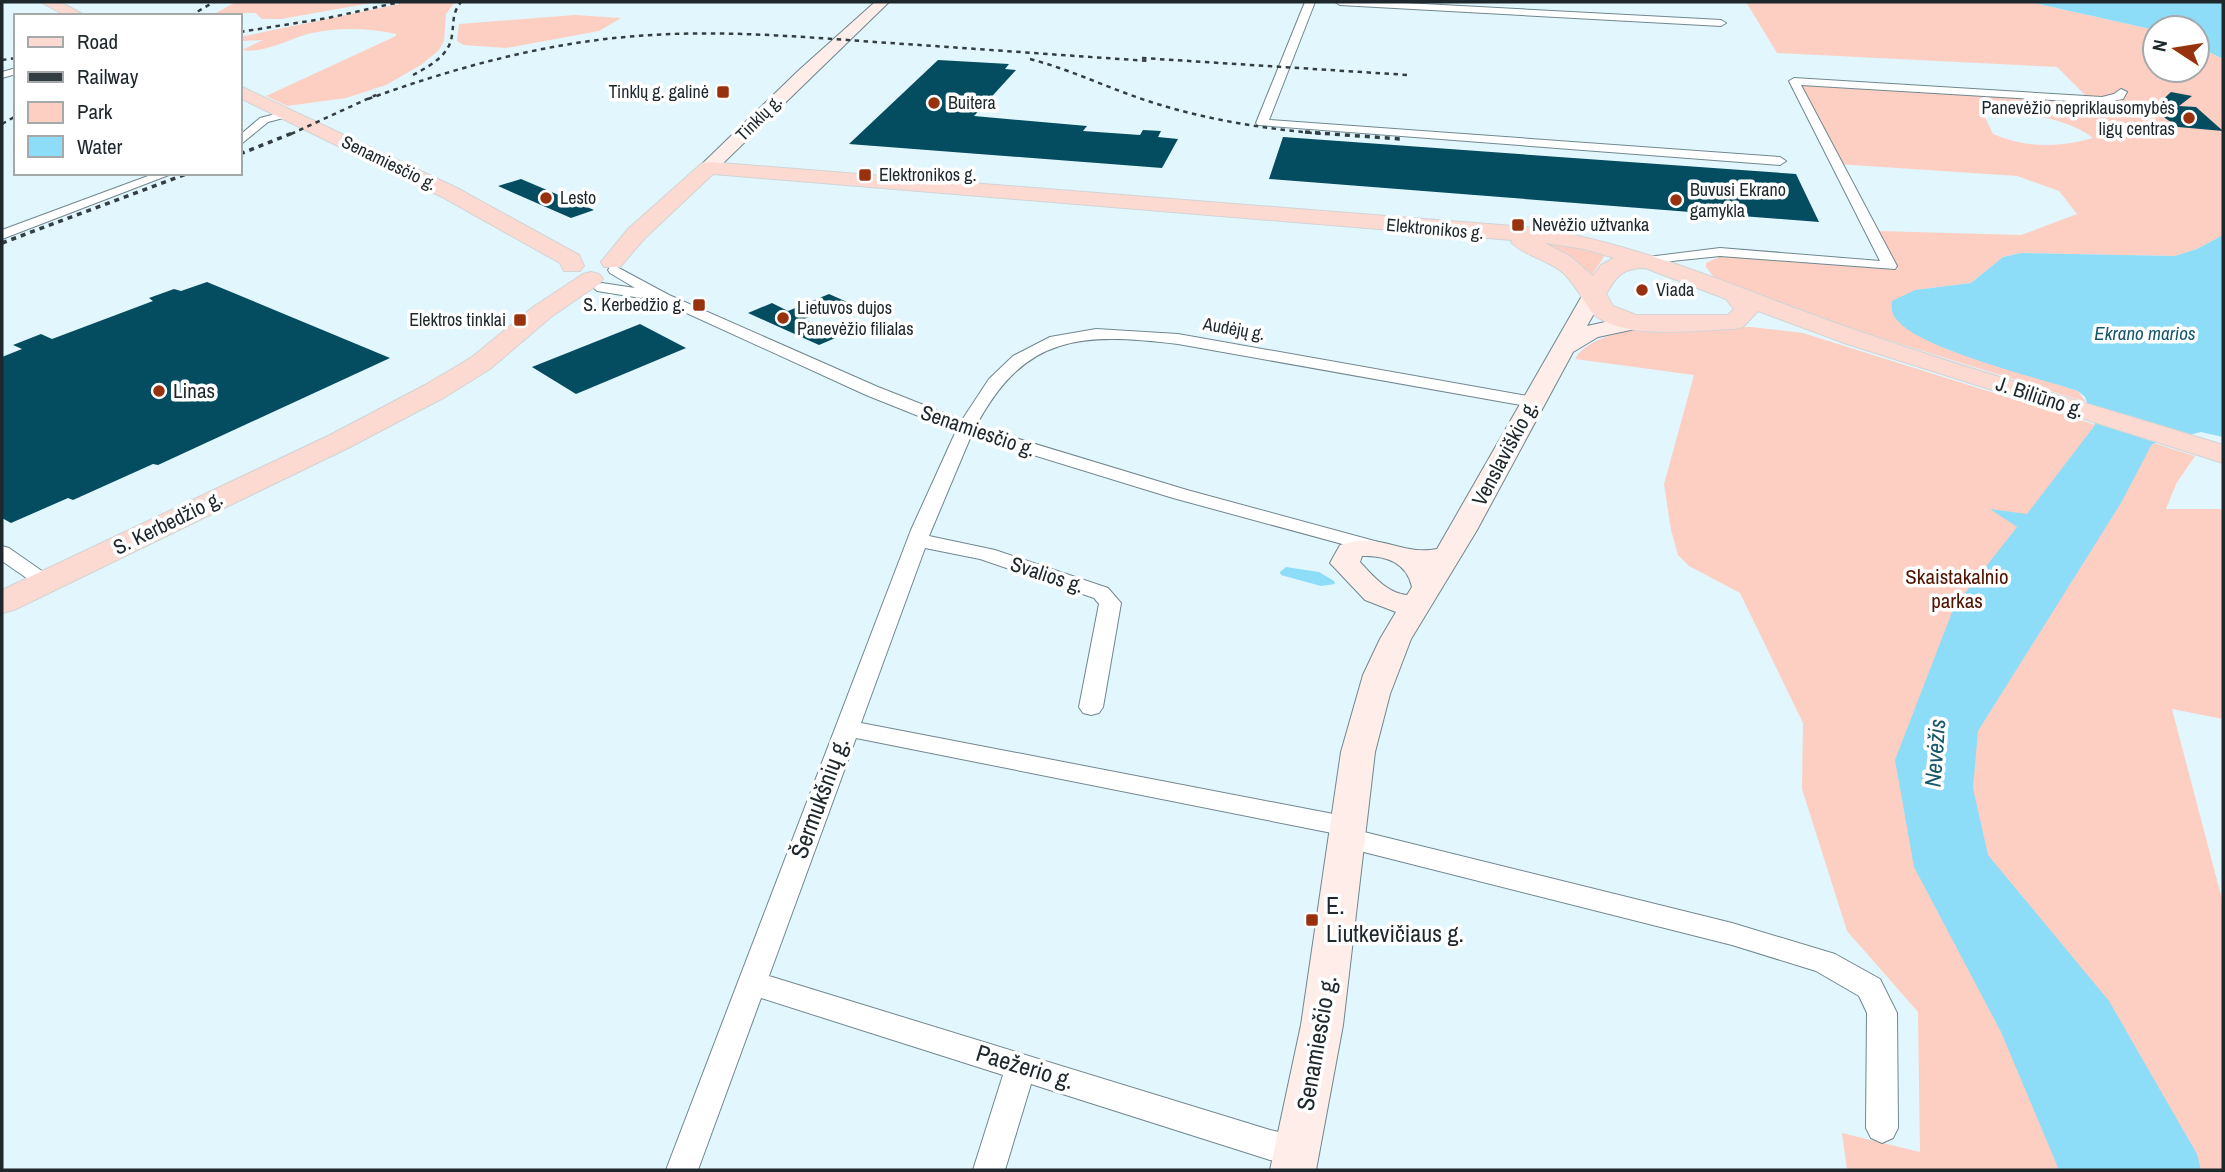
<svg xmlns="http://www.w3.org/2000/svg" width="2225" height="1172" font-family="'Archivo Narrow',sans-serif">
<rect width="100%" height="100%" fill="#e2f6fd"/>
<path fill="#fdcfc2" fill-rule="evenodd" d="M236,2H377L281,19H262L255,13H248L214,14Z
M409,2H455L446,14L444,41L439,50L421,65L386,85L346,98L287,106L266,96L396,36V34C369,28 339,27 312,33C290,38 265,54 242,50L263,40L240,41V37Z
M1746,2H2030L2155,30V70H2197V46L2223,59V235L2197,249L2175,256L2020,253L2003,257L1971,283L1915,290L1946,349L2078,391L2086,402L1798,312L1716,280L1706,267V263L1723,255L1898,269L1878,231L2021,235L2077,214L2059,191L2017,176L1837,164L1794,81L2087,97L2057,67L1777,53ZM1983,113C2020,113 2062,115 2093,138C2058,148 2026,148 1993,134Z
M575,15L621,18L599,31L506,48L463,45L457,41L459,24Z
M1508,234L1607,252L1590,278Z
M1751,327L1803,333L2195,456L2176,484L2166,509H2223V719L2172,709L2223,903V1170H1847L1842,1133L1920,1152L1918,1012L1847,931L1802,789L1803,723L1740,593L1689,566L1678,555L1671,530L1664,484L1694,375L1575,359C1599,318 1708,328 1751,327Z"/>
<path fill="#8dddf9" d="M2030,2H2223V59L2197,46V28L2155,30Z
M2223,235V437L2201,432L2152,444L2121,503L1978,731L1973,788L1988,855L2109,1001L2197,1154L2201,1170H2059L2001,1032L1914,867L1895,760L1954,607L2017,527L1990,509L2027,514L2095,425L2085,397L2078,391C2038,378 1921,349 1898,321C1892,315 1891,309 1892,301L1915,290L1971,283L2003,257L2021,253L2175,256L2197,249Z
M1286,567L1319,572L1334,581L1335,584L1321,586L1281,575L1280,572Z"/>
<path fill="#044c5f" d="M938,60L1009,64L1005,69L1016,70L974,116L1087,126L1083,131L1140,135L1143,130L1161,131L1158,137L1178,139L1162,168L849,144Z
M2171,92L2192,96L2179,106L2196,107L2223,131L2178,127L2152,109L2154,107L2151,104L2157,105Z
M1283,137L1796,174L1819,222L1269,179Z
M521,179L594,210L571,218L498,186Z
M207,282L390,358L158,465L153,464L73,500L68,498L11,523L2,518V357L22,349L13,345L41,334L52,339L153,301L149,298L174,289L181,291Z
M829,294L847,302L804,319L840,336L819,345L748,313L772,303L788,311Z
M640,324L686,348L576,394L532,367Z"/>
<g fill="none" stroke-linecap="round" stroke-linejoin="round">
<g stroke="#70878f" stroke-width="2">
<path id="street" d="M1305,2H1315L1269,120L1780,157L1786,161L1780,165L1258,125L1256,123Z
M1335,2H1386L1721,20L1726,23L1721,26L1340,5Z
M16,68V74L2,78V72Z
M1794,78L2102,97L2114,94L2121,89L2127,92L2123,99L2102,103L1801,85L1897,266L1895,269L1720,256L1643,264L1641,261L1643,258L1648,257L1720,248L1880,261L1789,81Z
M287,111L291,112V116L268,122L240,145V135L260,118Z
M156,173H174L2,239V230Z
M615,266L669,295L878,387L962,420L989,379L1013,356L1050,337L1096,329L1178,334L1538,398L1541,402L1532,407L1178,344C1083,333 1025,333 976,426L1187,490L1382,543L1385,547L1382,551H1368L1173,498L971,436L929,536L995,550L1108,588L1121,603L1103,707L1099,713L1091,715L1083,713L1079,707L1099,604L1094,598L980,559L925,548L861,723L1349,817L1358,820L1362,827L1360,831L1732,923L1835,954L1880,979L1897,1013L1898,1128L1893,1138L1882,1143L1871,1138L1866,1128L1867,1013L1859,996L1816,971L1732,945L1348,848L1339,845L1335,838L1337,834L856,738L769,976L1270,1130L1309,1139L1314,1150L1309,1161L1298,1165L1270,1160L1031,1084L1005,1170H973L1003,1075L761,998L698,1170H666L911,530L956,431L866,395L647,295L641,298L597,291L594,288L597,285L602,283L635,288L610,273L608,270L610,267Z
M2,546L9,548L52,578L55,582L52,586H38L2,561Z"/>
</g>
<g stroke="#70878f" stroke-width="2">
<path id="secondary" d="M875,2H889L714,172H702L699,168L702,164L798,71Z
M1594,288L1602,289L1605,294L1587,326L1632,316L1640,318L1643,323L1640,328L1598,337L1573,352L1477,530L1411,639L1390,694L1375,752L1343,1025L1316,1170H1270L1301,1025L1341,752L1363,675L1380,639L1396,612L1365,600L1330,563L1340,545C1381,531 1400,556 1437,549L1583,294L1586,289ZM1362,556C1386,555 1407,563 1412,587L1407,595C1387,593 1373,576 1360,562Z"/>
</g>
<g stroke="#d2d4d5" stroke-width="2">
<path id="primary" d="M41,2H60L86,16H66Z
M240,86L457,188L579,255L584,266L580,271H564L560,263L442,197L240,98Z
M708,162L1537,228C1651,246 1755,296 1864,333C1982,374 2104,408 2223,445V463L1847,344L1758,311L1743,327L1734,329C1694,330 1632,340 1597,317C1588,311 1576,283 1561,271C1548,261 1518,252 1511,242L1512,240L713,174L644,239L620,267H604L601,262L628,229L701,164ZM1545,243L1585,249L1614,258L1601,265L1593,276L1571,257ZM1645,268L1726,299L1734,309L1728,315H1636L1613,306L1606,294C1617,275 1623,268 1645,268Z
M591,272L599,274L603,279L599,284L551,317L490,369L445,397L350,447L14,610L2,613V590L330,435L425,385L472,357L533,307L583,274Z"/>
</g>
<use href="#street" fill="#fff" fill-rule="evenodd"/>
<use href="#secondary" fill="#feede8" fill-rule="evenodd"/>
<use href="#primary" fill="#fcdad1" fill-rule="evenodd"/>
<path stroke="#333e42" stroke-width="2.5" stroke-dasharray="4.5 4.5" stroke-linecap="butt" d="M190,16L214,2
M240,32L328,18L400,2
M1142,58L1408,75
M1030,59C1072,70 1110,89 1151,102C1207,120 1266,129 1324,134
M2,60L16,58
M413,75C430,66 450,55 452,35C454,22 452,13 461,2
M368,99C451,69 537,45 625,37C708,29 792,36 875,42C966,48 1058,55 1150,61
M2,124L16,116
M291,134L376,95"/>
<path stroke="#333e42" stroke-width="3.5" stroke-dasharray="5 5" stroke-linecap="butt" d="M1305,132L1401,139
M240,154L295,132
M2,243L189,173"/>
</g>
<g fill="#98310d" stroke="#fff" stroke-width="2.5">
<rect x="716" y="85" width="14" height="14" rx="3.5"/>
<circle cx="934" cy="103" r="7"/>
<circle cx="2189" cy="118" r="7"/>
<rect x="858" y="168" width="14" height="14" rx="3.5"/>
<circle cx="546" cy="198" r="7"/>
<circle cx="1676" cy="200" r="7"/>
<rect x="1511" y="218" width="14" height="14" rx="3.5"/>
<circle cx="1642" cy="290" r="7"/>
<rect x="692" y="298" width="14" height="14" rx="3.5"/>
<circle cx="783" cy="318" r="7"/>
<rect x="513" y="313" width="14" height="14" rx="3.5"/>
<circle cx="159" cy="391" r="7"/>
<rect x="1305" y="913" width="14" height="14" rx="3.5"/>
</g>
<g text-anchor="middle" stroke-width="7" stroke-linejoin="round" paint-order="stroke">
<g font-size="18" fill="#1e272b" stroke="#fff" text-anchor="start">
<text x="709" y="98" text-anchor="end">Tinklų g. galinė</text>
<text x="948" y="109">Buitera</text>
<text x="2175" y="114" text-anchor="end">Panevėžio nepriklausomybės<tspan x="2175" dy="21">ligų centras</tspan></text>
<text x="879" y="181">Elektronikos g.</text>
<text x="1690" y="196">Buvusi Ekrano<tspan x="1690" dy="21">gamykla</tspan></text>
<text x="560" y="204">Lesto</text>
<text x="1532" y="231">Nevėžio užtvanka</text>
<text x="1656" y="296">Viada</text>
<text x="685" y="311" text-anchor="end">S. Kerbedžio g.</text>
<text x="797" y="314">Lietuvos dujos<tspan x="797" dy="21">Panevėžio filialas</tspan></text>
<text x="506" y="326" text-anchor="end">Elektros tinklai</text>
</g>
<g font-size="18" fill="#1e272b" stroke="#fff">
<text transform="translate(759 118) rotate(-45)" y="6">Tinklų g.</text>
<text transform="translate(389 163) rotate(26)" y="6">Senamiesčio g.</text>
<text transform="translate(1435 229) rotate(5)" y="6">Elektronikos g.</text>
<text transform="translate(1234 329) rotate(10)" y="6">Audėjų g.</text>
</g>
<g font-size="19" font-style="italic" fill="#15586b" stroke="#fff">
<text x="2145" y="340">Ekrano marios</text>
</g>
<g font-size="21" fill="#1e272b" stroke="#fff" text-anchor="start">
<text x="173" y="398">Linas</text>
</g>
<g font-size="21" fill="#1e272b" stroke="#fff">
<text transform="translate(2040 397) rotate(18)" y="7">J. Biliūno g.</text>
<text transform="translate(978 431) rotate(19)" y="7">Senamiesčio g.</text>
<text transform="translate(1505 453) rotate(-62)" y="7">Venslaviškio g.</text>
<text transform="translate(168 523) rotate(-26)" y="7">S. Kerbedžio g.</text>
<text transform="translate(1047 575) rotate(18)" y="7">Svalios g.</text>
</g>
<g font-size="21" fill="#501301" stroke="#fff">
<text x="1957" y="584">Skaistakalnio<tspan x="1957" dy="24">parkas</tspan></text>
</g>
<g font-size="23" font-style="italic" fill="#15586b" stroke="#fff">
<text transform="translate(1935 753) rotate(-86)" y="8">Nevėžis</text>
</g>
<g font-size="24" fill="#1e272b" stroke="#fff">
<text transform="translate(820 798) rotate(-70)" y="8">Šermukšnių g.</text>
<text transform="translate(1317 1043) rotate(-80)" y="8">Senamiesčio g.</text>
<text transform="translate(1025 1067) rotate(17)" y="8">Paežerio g.</text>
</g>
<g font-size="24" fill="#1e272b" stroke="#fff" text-anchor="start">
<text x="1326" y="914">E.<tspan x="1326" dy="28">Liutkevičiaus g.</tspan></text>
</g>
</g>
<rect width="2225" height="1172" fill="none" stroke="#1e272b" stroke-width="7"/>
<rect x="14" y="14" width="228" height="161" fill="#ffffff" stroke="#a5a9aa" stroke-width="2"/>
<rect x="28" y="37" width="35" height="10" fill="#fcdad1" stroke="#a5a9aa" stroke-width="2"/>
<text x="77" y="49" font-size="21" fill="#1e272b">Road</text>
<rect x="28" y="72" width="35" height="10" fill="#333e42" stroke="#a5a9aa" stroke-width="2"/>
<text x="77" y="84" font-size="21" fill="#1e272b">Railway</text>
<rect x="28" y="102" width="35" height="21" fill="#fdcfc2" stroke="#a5a9aa" stroke-width="2"/>
<text x="77" y="119" font-size="21" fill="#1e272b">Park</text>
<rect x="28" y="136" width="35" height="21" fill="#8dddf9" stroke="#a5a9aa" stroke-width="2"/>
<text x="77" y="154" font-size="21" fill="#1e272b">Water</text>
<g transform="translate(2176 49) rotate(282)"><circle r="33" fill="#ffffff" stroke="#a5a9aa" stroke-width="2"/>
<path d="M0-5L12 26L0 18L-12 26Z" fill="#98310d"/>
<text y="-10" font-size="19" font-weight="bold" text-anchor="middle" fill="#1e272b">N</text>
</g>
</svg>
